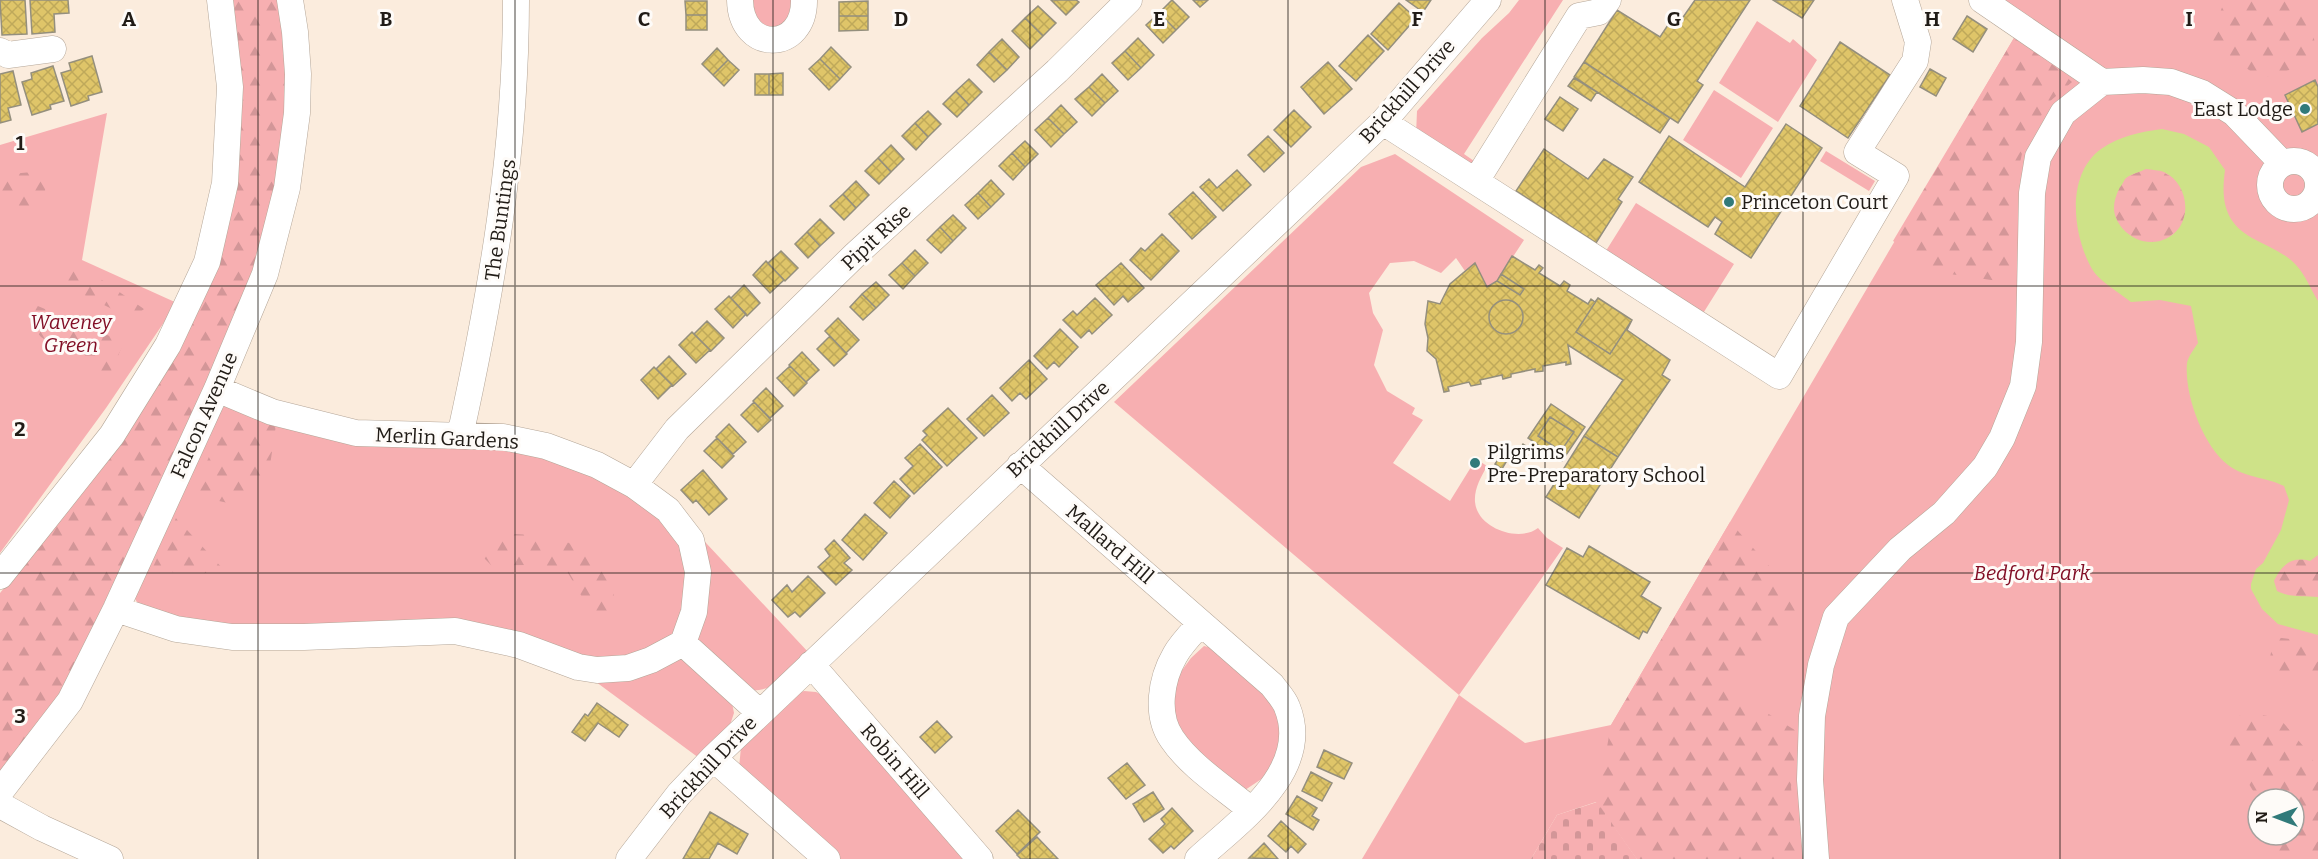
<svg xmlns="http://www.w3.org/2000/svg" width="2318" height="859" font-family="Bitter,serif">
<defs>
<pattern id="forest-firs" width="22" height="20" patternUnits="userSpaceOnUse" patternTransform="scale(1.5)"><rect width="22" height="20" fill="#f7afb1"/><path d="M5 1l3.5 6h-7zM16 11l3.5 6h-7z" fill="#d39698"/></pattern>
<pattern id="cemetery-stones" width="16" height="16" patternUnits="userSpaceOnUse" patternTransform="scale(1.5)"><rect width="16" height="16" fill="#f7afb1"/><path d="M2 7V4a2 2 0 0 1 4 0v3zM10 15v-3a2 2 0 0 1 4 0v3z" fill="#d39698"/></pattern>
<pattern id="building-cross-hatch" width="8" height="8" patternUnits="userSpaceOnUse" patternTransform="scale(1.5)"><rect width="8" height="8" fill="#dfc569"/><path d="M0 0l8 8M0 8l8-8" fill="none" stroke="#bfa95a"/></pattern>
</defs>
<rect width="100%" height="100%" fill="#fbecdd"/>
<path fill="#f7afb1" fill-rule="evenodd" d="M746,0H798L795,21L760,32Z
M1519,0H1563L1464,154L1474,161L1471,165L1416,135L1417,111L1482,38L1509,13Z
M1996,0H2318V859H1637L1596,802L1557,815L1531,859H1362L1459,695L1114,402L1361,167L1395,154L1524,240L1497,281L1487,287L1465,271L1456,258L1441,273L1414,261L1390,263L1369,293L1373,313L1383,330L1374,365L1387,391L1415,408L1412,414L1423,420L1393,463L1450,501L1476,459L1487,466C1481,477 1474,489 1475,502C1477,528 1519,543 1538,528L1547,538L1563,548L1459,695L1525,743L1611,725L2025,19ZM2258,799H2294V835H2258Z
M1757,21L1790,43L1793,39L1817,60L1778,122L1719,83Z
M1714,90L1773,128L1741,178L1683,140Z
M107,113L82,260L177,303L106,408L0,553V145Z
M1826,151L1875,181L1869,191L1820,161Z
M1636,203L1734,264L1702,315L1604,254Z
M225,406L506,447L541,454L626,491L681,537L692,580L676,631L657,649L599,665L537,644L203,626L138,604L134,597L213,416Z
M692,528L809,653C790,671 778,692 750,690L697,641Z
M1204,646L1224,651L1273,692L1286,734L1266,776L1245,790L1180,737L1171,706L1175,680L1191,658Z
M685,655L731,698L734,713L729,728L699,758L592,679Z
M804,691L816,692L826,697L971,859H838L739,768L741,747L794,695Z"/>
<path fill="url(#forest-firs)" d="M228,0H283L290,114L258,273L60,704L0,779V593L52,530L210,264Z
M2225,0H2307L2318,61L2261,79L2209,40Z
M2017,33L2072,82L2048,103L2023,149L2008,218L2012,283L1943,273L1893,241Z
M2114 206a36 36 0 1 1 72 0a36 36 0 1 1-72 0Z
M32,172L46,183L44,201L36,211L7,207L0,209V175Z
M67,268L102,280L144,309L132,319L66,286L58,272Z
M33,304L124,342L111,372L96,375L41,337L27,320Z
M236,421L276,425L269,472L237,505L192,495L216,441Z
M176,518L224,570L187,576L153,567Z
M1730,522L1803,604L1725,687L1798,732L1791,787L1798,859H1637L1597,802L1611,725Z
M500,534C546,534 584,536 609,580C613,587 614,598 616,607L606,616H593L568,573L526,565L492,566L484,558L482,543Z
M2318,555V597C2304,595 2290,598 2277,591L2274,581C2282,564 2292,556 2310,561Z
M2274,637L2306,641L2318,646V678L2300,675L2267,673Z
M2242,710L2280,719L2304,747L2318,768V858L2279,852L2264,835H2294V799H2258V816L2255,794L2227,748Z"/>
<path fill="url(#cemetery-stones)" d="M1597,802L1637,859H1531L1557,815Z"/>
<path fill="#cee288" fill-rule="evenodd" d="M2162,129L2184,134L2209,147L2225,170C2221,200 2224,222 2252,238C2268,247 2284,252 2296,265C2305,274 2311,290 2318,301V555L2310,561C2292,556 2282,564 2274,581L2277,591C2290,598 2304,595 2318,597V635L2278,624L2262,609L2251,589V584L2256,569L2263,563L2281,530L2289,500L2284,486C2266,477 2245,478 2228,465C2203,446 2184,394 2187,363C2188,357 2194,349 2198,343L2191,306L2160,300L2131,302C2121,294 2098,280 2092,269C2073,236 2065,175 2101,149C2120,136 2140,132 2162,129ZM2146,169C2152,170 2159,170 2164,172C2184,181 2192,210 2179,228C2165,247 2138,246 2123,229C2111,215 2112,203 2120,187C2121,187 2125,179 2125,179C2130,174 2140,172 2146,169Z"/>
<path fill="url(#building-cross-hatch)" stroke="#948f7d" stroke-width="1.5" d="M0,0H25L27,34L2,35Z
M30,0H68L69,13L54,14L55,32L32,34Z
M1051,0H1076L1079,2L1066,15Z
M1172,0L1189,17L1176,30L1159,13Z
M1193,0H1208L1200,7Z
M1406,0H1431L1423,12Z
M1695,0H1750L1697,81L1703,85L1678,123L1584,62L1617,10L1660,37L1672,19L1679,23Z
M1773,0H1814L1802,18Z
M685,1H707V15H686Z
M868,1V16H839V2Z
M1399,3L1416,18L1388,50L1371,34Z
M1038,6L1056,23L1043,36L1025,18Z
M1159,13L1176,30L1163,43L1146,25Z
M686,15H707V30H686Z
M839,16H868V30L839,31Z
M1967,16L1987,29L1973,52L1953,39Z
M1025,18L1043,36L1030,49L1012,31Z
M1368,35L1384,51L1356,81L1339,66Z
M1138,38L1154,55L1141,68L1125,51Z
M1002,39L1019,57L1007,70L989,52Z
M1840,42L1890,75L1848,138L1800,106Z
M831,47L851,67L840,79L820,59Z
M717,48L728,60L713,75L702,64Z
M1125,51L1141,68L1128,80L1112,63Z
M989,52L1007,70L994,82L977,65Z
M92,56L102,92L88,96L89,100L71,106L61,73L71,70L69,63Z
M820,59L840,79L829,90L809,69Z
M728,60L739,70L724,86L713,75Z
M1328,62L1352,89L1324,114L1301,87Z
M1584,62L1670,118L1660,133L1574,77Z
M53,66L64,101L50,105L51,109L32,115L22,82L32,79L31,73Z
M1930,69L1946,78L1936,96L1920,87Z
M13,71L21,105L8,108L11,120L0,123V74Z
M783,73V95H769V74Z
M755,74H769V95H755Z
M1102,74L1118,91L1105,103L1089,87Z
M1574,78L1597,92L1591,101L1568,86Z
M969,79L982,92L969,105L956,91Z
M2315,80L2318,87V124L2302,132L2285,95Z
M1089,87L1105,103L1092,116L1075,99Z
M956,91L969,105L957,117L943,104Z
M1560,97L1578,109L1563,131L1545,119Z
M1061,105L1077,122L1064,134L1048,118Z
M1294,110L1311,127L1291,147L1274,130Z
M928,111L941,124L928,137L915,123Z
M1048,118L1064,134L1051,147L1035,130Z
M915,123L928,137L916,150L902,136Z
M1786,124L1822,148L1751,258L1715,234L1722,222L1715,217L1708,227L1639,182L1669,136L1745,187Z
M1268,136L1284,153L1264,172L1248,155Z
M1025,141L1038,154L1025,167L1012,153Z
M891,145L904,159L891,172L878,158Z
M1544,149L1588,179L1604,159L1633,177L1618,199L1622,202L1596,243L1516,191Z
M1012,153L1025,167L1013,180L999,166Z
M878,158L891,172L879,184L865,171Z
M1237,170L1251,185L1223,211L1200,187L1209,179L1217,188Z
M991,180L1004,194L991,207L978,193Z
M856,181L869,195L856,208L843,194Z
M1193,192L1216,217L1192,239L1169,214Z
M978,193L991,207L978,219L965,205Z
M843,194L856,208L844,220L830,206Z
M953,215L966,228L953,241L940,227Z
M820,219L834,233L820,246L807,232Z
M940,227L953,241L941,253L927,240Z
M807,232L820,246L808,258L795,244Z
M1162,234L1179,251L1151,280L1130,260L1141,248L1145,251Z
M915,250L928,263L915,276L902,263Z
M781,251L798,268L785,281L768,263Z
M1512,256L1535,270L1539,265L1543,268L1539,273L1560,286L1564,281L1570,285L1567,291L1588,304L1591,299L1595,302L1598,298L1632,320L1627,330L1670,360L1662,375L1670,380L1618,457L1584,436L1623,380L1568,345L1571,364L1566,365V362L1543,366V371L1535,372V369L1511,374V377L1503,379L1502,375L1480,380L1481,384L1471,386L1469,382L1448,387L1449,391L1444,392L1436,359L1427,351L1428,338L1425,324L1428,301L1440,304L1450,284L1475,263L1487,287L1497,281Z
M766,261L784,280L770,293L753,275Z
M902,263L915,276L903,289L889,275Z
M1121,263L1144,288L1128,302L1123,296L1114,305L1096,285Z
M1501,274L1524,289L1520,295L1497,281Z
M876,282L889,295L876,308L862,294Z
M744,285L760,303L747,316L731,298Z
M862,294L876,308L863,320L850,307Z
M729,296L746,314L733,328L715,309Z
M1095,298L1112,315L1092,334L1089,330L1081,338L1063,320L1073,311L1077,315Z
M1598,298L1632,320L1610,354L1576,332Z
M1489 317a17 17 0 1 1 34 0a17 17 0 1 1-34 0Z
M838,318L859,340L846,353L825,331Z
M707,321L724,338L711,351L694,334Z
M1060,329L1078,347L1059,367L1054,362L1047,369L1034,356Z
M692,332L710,350L696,363L679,345Z
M830,336L847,354L834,366L817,349Z
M802,352L819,370L806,382L789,365Z
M669,356L686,374L673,386L656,369Z
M1029,360L1047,379L1026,399L1020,393L1012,401L1000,388Z
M790,366L807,383L794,396L777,378Z
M654,367L672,385L658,399L641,380Z
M766,388L783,406L770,418L753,401Z
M992,395L1009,413L984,436L967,419Z
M754,402L771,420L758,432L741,415Z
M1551,404L1585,427L1562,461L1528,438Z
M948,408L977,438L947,466L922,440L927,435L923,431Z
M1550,417L1574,432L1561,451L1538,436Z
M729,424L746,442L733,454L716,437Z
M1584,436L1618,457L1579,518L1546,497Z
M717,438L734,456L722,468L704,451Z
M1534,442L1556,457L1553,461L1531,446Z
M920,444L942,467L914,494L900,479L913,466L905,458Z
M1523,444L1530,449L1523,461L1516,457Z
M1502,453L1509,457L1502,469L1495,464Z
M703,470L727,499L709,515L696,500L693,503L681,490Z
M894,481L910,496L890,518L874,503Z
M865,514L887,533L863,560L842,540Z
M834,540L850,558L844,563L852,570L836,585L818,567L830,556L825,549Z
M1589,546L1650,582L1641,596L1661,608L1647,633L1643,631L1639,639L1546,585L1567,548L1583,557Z
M808,576L825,593L800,617L795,612L788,617L772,600L787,585L792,592Z
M597,703L628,725L619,737L598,723L585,741L572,732L585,714L588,716Z
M937,721L952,737L935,753L920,737Z
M1324,750L1352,763L1344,779L1317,767Z
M1127,763L1145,785L1126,799L1108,778Z
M1311,772L1332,783L1322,801L1302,791Z
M1153,792L1164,809L1144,822L1133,804Z
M1297,796L1317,808L1312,816L1319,820L1313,830L1286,814Z
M1172,808L1193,831L1174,849L1171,846L1163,853L1149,839L1165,824L1161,819Z
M1018,810L1040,832L1017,854L996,831Z
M710,812L748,834L737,854L718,843L709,859H683Z
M1281,821L1306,844L1298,853L1291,846L1286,852L1268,836Z
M1037,837L1058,859H1021L1017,855Z
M1264,843L1278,859L1249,858Z"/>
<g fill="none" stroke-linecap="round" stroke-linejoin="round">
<g stroke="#b4a698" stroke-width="27">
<path id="minor" d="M740,0C741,54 805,52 804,0
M1982,0L2102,82
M0,51L8,55L53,49
M1383,122L1779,376L1896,176L1857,152L1915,61L1918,42L1905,0
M2270 185a24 24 0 1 1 48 0a24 24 0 1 1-48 0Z
M1476,181L1579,16L1599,12L1608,0
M217,389L272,412L356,433L503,437L546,446L597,465L634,485L668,510L691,540L698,572L694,612L683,643
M460,436C492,290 516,150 516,0
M1020,465L1272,685C1277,692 1284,699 1287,707C1313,771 1238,822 1198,859
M634,485L677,429L856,254L1057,71L1129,0
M0,576L112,435L168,345L207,262L225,183L230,87L220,0
M116,609L176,629L232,637H304L455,631L519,645L578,667L597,670L628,668L651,660L683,643L759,712
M1201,623C1192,633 1181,644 1175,655C1161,679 1155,715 1172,739C1190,766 1226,789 1251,810
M811,664L980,859
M713,758L827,859
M0,792L70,701L116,609L217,389L265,274L287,188L297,113L298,74L295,32L290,0
M0,805L42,828L110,859
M629,859L679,794L713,758L1383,122L1488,0
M1816,859L1810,780L1812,716L1821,665L1836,617L1900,549L1944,513L1985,467L2002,438L2023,386L2029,342L2032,193L2038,157L2063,113L2102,82L2143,80L2171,82L2202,93L2234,113L2283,164"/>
</g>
<use href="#minor" stroke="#fff" stroke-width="26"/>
</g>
<path fill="none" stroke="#201b16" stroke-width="1.5" stroke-opacity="0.55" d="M258,0V859M515,0V859M773,0V859M1030,0V859M1288,0V859M1545,0V859M1803,0V859M2060,0V859M0,286H2318M0,573H2318"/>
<g fill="#317a7a" stroke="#fefbf8" stroke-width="2">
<circle cx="2305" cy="109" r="6"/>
<circle cx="1729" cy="202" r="6"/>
<circle cx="1475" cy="463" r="6"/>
</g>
<g text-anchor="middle" stroke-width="6" stroke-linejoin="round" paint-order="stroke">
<g font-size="20" fill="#201b16" stroke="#fefbf8">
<text transform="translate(1407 91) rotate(-48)" y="7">Brickhill Drive</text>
<text transform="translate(500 220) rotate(-82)" y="7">The Buntings</text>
<text transform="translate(876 237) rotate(-43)" y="7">Pipit Rise</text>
<text transform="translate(204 415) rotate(-66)" y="7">Falcon Avenue</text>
<text transform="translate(1058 429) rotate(-43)" y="7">Brickhill Drive</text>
<text transform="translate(447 438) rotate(3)" y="7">Merlin Gardens</text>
<text transform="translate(1110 544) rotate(41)" y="7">Mallard Hill</text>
<text transform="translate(895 761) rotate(49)" y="7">Robin Hill</text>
<text transform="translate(708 767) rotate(-47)" y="7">Brickhill Drive</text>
</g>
<g font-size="20" fill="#201b16" stroke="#fefbf8" text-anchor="start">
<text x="2293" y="116" text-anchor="end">East Lodge</text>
<text x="1741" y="209">Princeton Court</text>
<text x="1487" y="459">Pilgrims<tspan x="1487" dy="23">Pre-Preparatory School</tspan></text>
</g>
<g font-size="20" font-style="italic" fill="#820f26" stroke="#fefbf8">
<text x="71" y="329">Waveney<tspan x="71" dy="23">Green</tspan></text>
<text x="2032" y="580">Bedford Park</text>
</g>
</g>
<g font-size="20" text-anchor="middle" font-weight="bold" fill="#201b16" stroke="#fefbf8" stroke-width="6" stroke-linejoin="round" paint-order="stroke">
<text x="129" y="26">A</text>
<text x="386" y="26">B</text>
<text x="644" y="26">C</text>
<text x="901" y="26">D</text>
<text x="1159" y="26">E</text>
<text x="1417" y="26">F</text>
<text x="1674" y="26">G</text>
<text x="1932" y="26">H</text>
<text x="2189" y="26">I</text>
<text x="20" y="150">1</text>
<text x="20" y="436">2</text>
<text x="20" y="723">3</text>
</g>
<g transform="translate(2276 817) rotate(270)"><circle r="28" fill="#fefbf8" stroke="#a5a19e" stroke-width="1.5"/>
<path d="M0-4.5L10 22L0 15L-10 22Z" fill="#317a7a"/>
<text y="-9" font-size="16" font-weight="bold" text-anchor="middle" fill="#201b16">N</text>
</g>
</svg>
